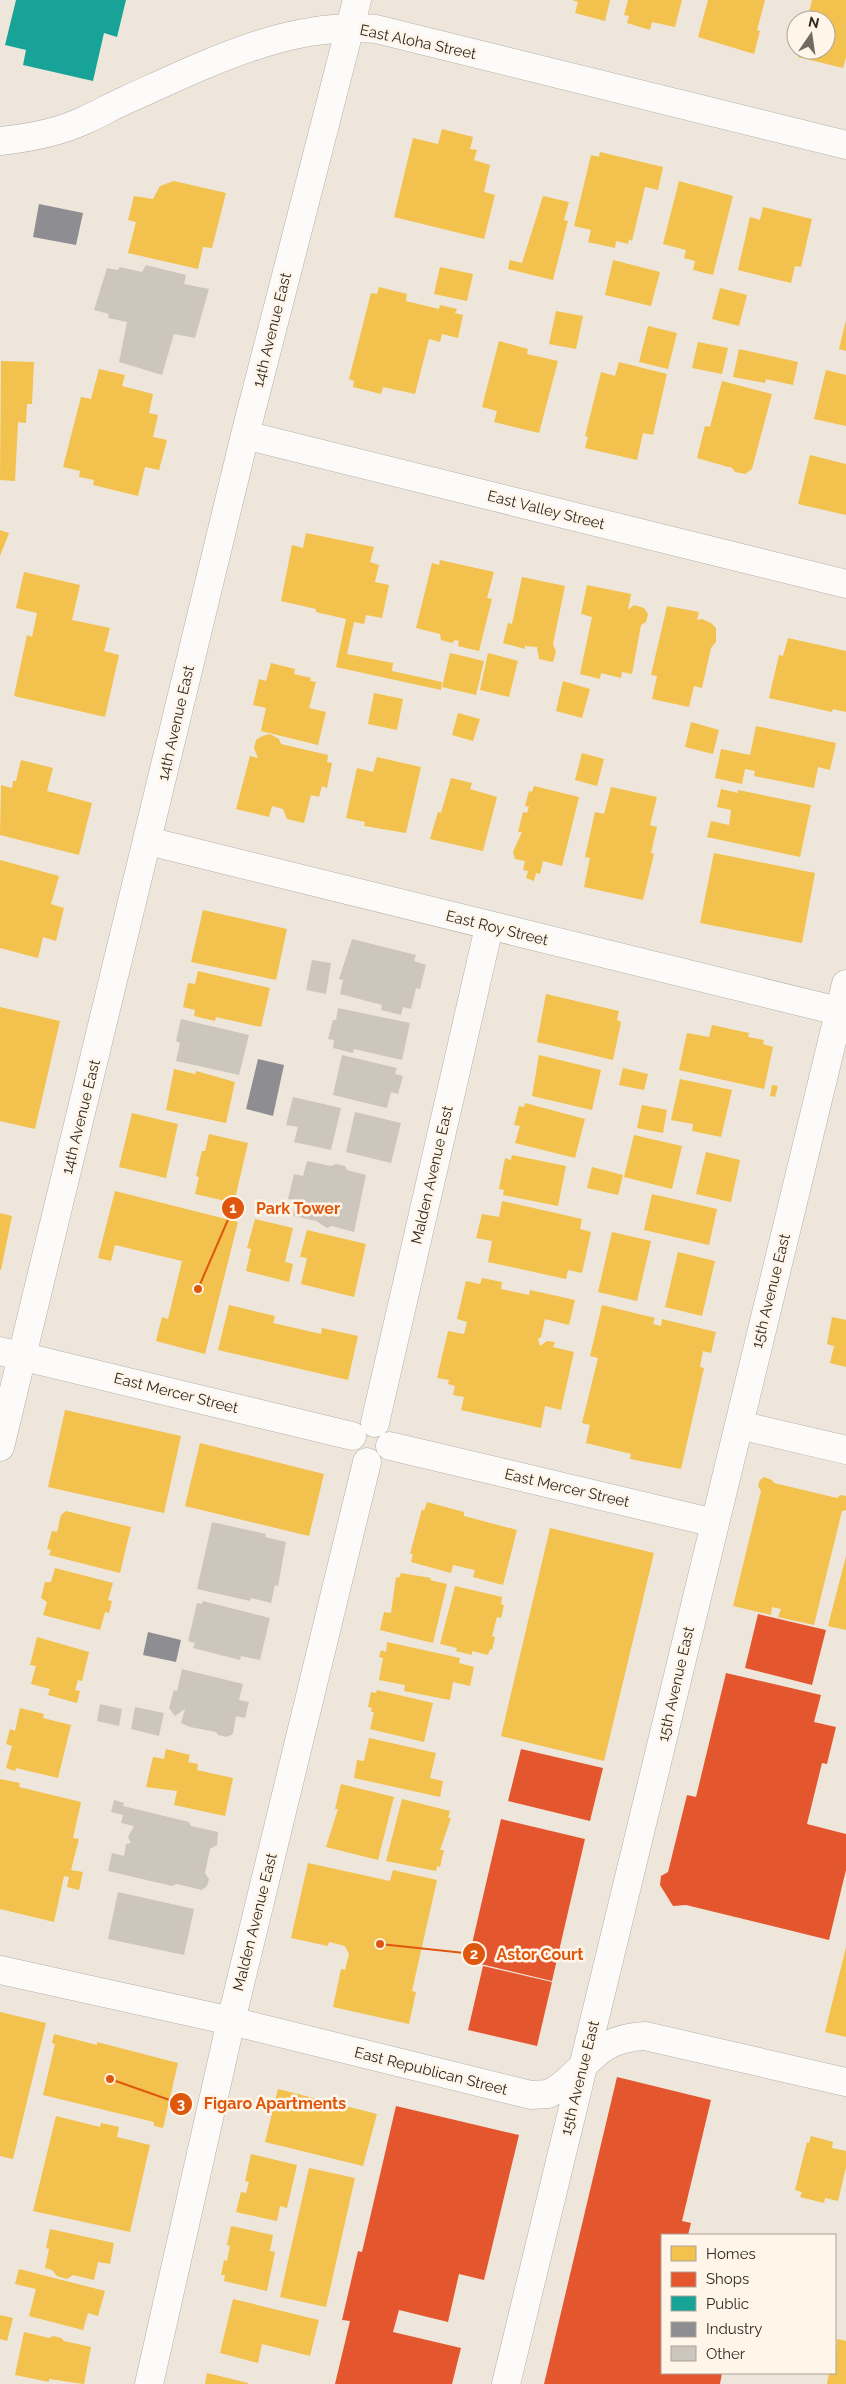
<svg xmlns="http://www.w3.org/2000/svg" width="846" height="2384" font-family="Raleway,sans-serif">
<rect width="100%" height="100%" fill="#eee6db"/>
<path fill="#f2c14e" d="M572,0H610L605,21L575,13L578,2Z
M628,0H682L675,27L652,22L650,30L627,23L629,16L624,15Z
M708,0H765L757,30L760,31L754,54L698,37Z
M812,0H846V57L843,68L798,57L800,50H826V20H807Z
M442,129L473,137L470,149L477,150L474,160L490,165L484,192L495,195L484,239L394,217L413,138L438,144Z
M600,152L663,167L658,190L645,187L632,241L629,239L628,244L616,241L615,248L588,242L591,230L574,226L591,155L599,157Z
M174,181L226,193L212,248L203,247L198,269L128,253L136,222L128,220L134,196L153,199L160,186Z
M679,181L733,196L713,275L693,270L695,261L684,258L686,250L663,244Z
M543,196L569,202L564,220L568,221L553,280L508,269L510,260L522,263Z
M763,207L812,219L801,267L795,266L791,283L738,270L750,217L760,220Z
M613,260L660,272L651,306L605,295Z
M440,267L473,274L467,301L434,294Z
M379,287L407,294L406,301L439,309L440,305L457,309L455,313L463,315L458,338L442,334L440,342L429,339L415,394L383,387L381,394L353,387L354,381L349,379L371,293L377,294Z
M720,288L747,295L739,326L712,319Z
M556,311L583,316L576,349L549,344Z
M846,320V351L839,349Z
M648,326L677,333L668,369L639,362Z
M499,341L528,349L527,354L558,361L539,433L494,422L497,411L482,407Z
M698,342L728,348L722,374L692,368Z
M739,349L798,362L793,385L766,379L765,383L733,377Z
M1,361L34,362L32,404H27L26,423L18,422L15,481L0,480Z
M619,362L667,374L653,435L643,433L637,460L585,448L588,437L585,436L601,372L615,376Z
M99,369L125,375L122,386L153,394L149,413L158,415L153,437L167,440L159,470L145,467L138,496L93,485L94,480L79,477L80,471L63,467L81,397L91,399Z
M826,370L846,375V426L814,419Z
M722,381L772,394L752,469L745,474L735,472L732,468L697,458L705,426L710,427Z
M810,455L846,464V515L798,504Z
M0,530L9,533L0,556Z
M306,533L374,547L370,562L379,565L375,582L389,585L382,618L366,615L364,624L354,622L347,654L393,663L392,671L442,682L441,690L336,667L346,619L316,612V609L281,601L292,545L303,548Z
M440,560L494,572L487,598L492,599L479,651L458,646L459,641L455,640L452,643L441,640L440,634L416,628L432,563L439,565Z
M24,572L80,585L72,620L110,628L104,651L119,655L105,717L14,696L27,635L32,637L37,613L16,608Z
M522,577L565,586L553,644L556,652L553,662L539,659L537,647L525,646V649L503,643L508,623L512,624Z
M587,585L631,594L628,610L634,605L644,608L648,614L646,622L641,625L632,674L622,672L621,678L601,673L600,679L580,674L592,617L581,614Z
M667,606L699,612L697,620L702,619L711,623L716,628V642L711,648L702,688L694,686L689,707L652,699L657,676L651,675Z
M788,638L846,651V712L833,709L832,712L769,698L779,655L783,656Z
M450,653L484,661L476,695L442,687Z
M488,653L518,661L509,697L480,690Z
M271,663L295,669L294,674L311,678L310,681L316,682L309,708L326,712L318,745L261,731L266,708L253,705L259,679L266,681Z
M563,681L590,689L582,718L556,711Z
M374,693L403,699L397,730L368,724Z
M458,713L480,719L473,741L452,735Z
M691,722L719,730L713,754L685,747Z
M756,726L836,743L830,770L818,767L814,788L754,776L755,771L745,769L742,784L715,778L721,749L750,755Z
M270,734L279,739L281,744L328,755L327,762L332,763L327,788L322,786L319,797L311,795L304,823L287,819L283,809L272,806L269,817L236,809L250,756L258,758L254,748L256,740L262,736Z
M582,753L604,759L597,786L575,780Z
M377,757L421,767L406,833L364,826L365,822L346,818L357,768L373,772Z
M21,760L53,768L47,791L92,803L79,855L0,835L1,785L12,788L13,781H16Z
M451,778L472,783L470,789L497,797L483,851L430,839L438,812L441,813Z
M534,786L579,797L562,866L543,861L540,874L536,873L534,881L526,878L528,871L523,870L525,861L515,859L513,852L522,832H518L523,812L527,813L529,807L525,806L529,791L532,792Z
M611,787L657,797L650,825L657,827L651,853L654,854L643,900L584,887L590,858L585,857L595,812L604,814Z
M721,789L738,793V790L811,805L800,857L707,837L711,821L729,825L731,810L717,807Z
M714,853L815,873L802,943L700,923Z
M0,860L59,876L51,904L64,908L56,941L43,937L38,958L0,948Z
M203,910L287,929L276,980L191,962Z
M198,971L270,988L261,1027L216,1017L215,1021L194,1016L195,1010L183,1007L188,983L195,984Z
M546,994L619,1011L617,1020L621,1022L613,1060L537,1042Z
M0,1007L60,1021L35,1129L0,1121Z
M712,1025L749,1033L748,1037L764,1040L763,1044L773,1047L764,1089L679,1070L687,1033L709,1037Z
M539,1055L601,1070L592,1110L532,1096Z
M623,1068L648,1074L644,1090L619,1085Z
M174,1069L195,1074L196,1071L235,1082L226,1123L166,1110Z
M680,1079L732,1090L721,1137L692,1131L693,1124L671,1120Z
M772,1085L778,1086L775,1097L770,1096Z
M525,1103L585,1119L575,1158L515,1143L520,1126L514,1125L519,1106L524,1107Z
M642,1105L667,1110L663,1133L637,1128Z
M132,1113L178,1124L166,1178L119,1167Z
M209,1134L248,1143L234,1203L195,1194L199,1177L196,1176L202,1151H205Z
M634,1135L682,1146L672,1189L624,1177Z
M706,1152L740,1160L731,1202L696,1194Z
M512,1155L566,1166L558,1206L503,1195L504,1190L499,1189L505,1158L511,1160Z
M592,1167L623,1175L618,1195L587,1188Z
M115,1191L238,1222L205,1354L156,1341L162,1317L168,1319L182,1261L115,1245L111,1261L98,1258Z
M652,1194L717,1209L709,1245L644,1230Z
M502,1201L582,1219L580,1229L591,1232L582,1273L568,1270L566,1279L488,1262L492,1241L476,1238L482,1214L499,1217Z
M0,1213L12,1216L1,1270H0Z
M255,1219L293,1228L285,1262L293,1264L289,1282L246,1271L251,1249L247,1248Z
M307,1230L366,1244L354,1297L301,1284L307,1258L300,1257Z
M612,1232L651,1241L637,1301L598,1292Z
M678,1252L715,1261L702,1316L665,1307Z
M482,1278L502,1282L501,1289L529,1295L530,1290L575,1300L569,1325L545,1319L541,1337L538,1339L540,1346L547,1341L555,1342L553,1347L574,1352L561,1410L545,1406L541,1428L461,1410L464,1397L453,1395L455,1386L448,1384L449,1380L437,1378L448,1331L464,1334L467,1322L457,1319L466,1281L480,1284Z
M229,1305L275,1316L273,1323L321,1334L322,1328L358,1336L348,1380L218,1350Z
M602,1305L655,1318L653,1324L661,1326L662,1319L716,1332L711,1353L703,1351L700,1367L704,1368L681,1469L630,1459L631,1454L586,1443L590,1425L582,1423L598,1358L590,1356Z
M832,1317L846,1320V1367L830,1363L834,1346L827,1344Z
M65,1410L181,1436L164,1513L48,1487Z
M200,1443L324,1474L309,1536L185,1506Z
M764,1477L772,1480L774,1483L837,1498L840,1495L846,1496V1510L842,1511L814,1625L778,1617L781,1609L772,1607L771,1615L733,1606L761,1491L758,1486L760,1480Z
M427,1502L464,1512V1516L517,1530L503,1585L473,1577L475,1570L453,1565L451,1573L411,1562L413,1554H410L422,1509L424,1511Z
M66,1511L131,1527L120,1573L49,1555L51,1550L47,1549L52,1531L57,1532L61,1515Z
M550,1528L654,1553L604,1761L501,1736Z
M846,1556V1630L828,1626Z
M55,1568L113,1583L108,1600L112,1601L109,1613L105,1612L100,1630L43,1615L47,1602L41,1598L45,1582H51Z
M401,1573L431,1578L430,1580L447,1584L433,1643L380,1630L384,1612L391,1613L396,1577L399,1578Z
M455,1586L502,1597L501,1604L504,1605L501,1618L497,1617L492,1636L495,1637L492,1650L490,1649L488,1655L472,1651V1655L456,1651L457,1648L440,1644Z
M37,1637L89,1652L82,1681L78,1680L75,1690L80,1691L77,1703L48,1695L50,1689L31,1684L36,1666L30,1665Z
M387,1642L460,1658L459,1663L474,1667L470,1686L453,1682L450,1700L404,1691L405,1685L379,1680L383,1658L379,1657L381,1650L386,1652Z
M377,1690L433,1703L424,1742L370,1729L374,1712H371L372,1708L368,1707L371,1692L376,1693Z
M20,1708L44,1714L43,1718L71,1725L58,1778L16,1768L15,1771L6,1768L12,1746L6,1744L10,1729L15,1731Z
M369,1738L436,1753L430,1778L443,1781L440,1797L354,1778L357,1760L364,1761Z
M166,1749L190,1755L188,1762L198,1764L197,1770L233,1778L225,1816L174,1805L177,1791L146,1787L153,1757L164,1759Z
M0,1779L20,1783L19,1787L81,1802L73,1838L79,1839L71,1870L83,1872L79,1890L67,1887L69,1877L64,1876L54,1922L0,1909Z
M341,1784L394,1797L378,1860L326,1847L338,1809H335Z
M402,1799L450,1811L448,1818H451L440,1850H444L440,1867L437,1866L436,1871L386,1861Z
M308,1863L390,1881L393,1870L437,1880L412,1991L416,1992L409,2024L333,2007L341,1969L345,1970L349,1954L345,1946L329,1942L328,1946L291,1938Z
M846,1947V2037L825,2032Z
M0,2012L46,2023L13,2159L0,2156Z
M54,2034L97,2045V2042L178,2063L163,2128L154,2126V2122L43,2095L55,2044L52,2043Z
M278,2089L377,2114L363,2166L265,2142Z
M56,2116L100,2127L101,2123L119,2127L117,2137L150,2145L130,2232L33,2211Z
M811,2136L833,2142L832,2148L846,2151V2167L838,2201L825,2198L824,2203L800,2197L802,2192L795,2190L807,2142L809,2143Z
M251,2154L297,2165L287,2208L280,2206L277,2221L236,2212L241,2192L246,2193L249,2182L245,2181Z
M309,2168L355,2178L326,2307L280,2297Z
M231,2226L273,2235L270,2251L275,2252L267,2291L224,2281L225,2275H221L224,2260L227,2261L230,2246L227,2245Z
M50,2229L114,2243L110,2264L98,2262L94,2280L73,2275L67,2279L57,2276L52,2270L45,2268L49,2249L46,2248Z
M19,2269L105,2291L98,2316L88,2313L83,2330L29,2316L36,2289L15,2284Z
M233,2299L319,2320L310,2356L262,2344L258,2363L220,2353Z
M0,2315L13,2318L7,2341L0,2339Z
M24,2332L49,2338L53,2336L61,2338L64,2341L91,2347L84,2384L49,2379V2382L15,2375Z
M837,2339L846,2341V2384H827L829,2373H835Z
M207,2373L248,2383V2384H205Z"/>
<path fill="#e4572e" d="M758,1614L826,1630L812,1685L745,1668Z
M726,1673L821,1695L814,1722L836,1727L827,1764L822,1763L807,1824L846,1834V1870L829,1940L686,1905L673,1906L660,1885L661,1876L668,1872L687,1795L696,1797Z
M521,1749L603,1768L590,1821L508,1801Z
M501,1819L585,1839L552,1981L468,1961Z
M483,1966L552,1982L537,2046L468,2030Z
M617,2077L711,2100L682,2221L691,2223L688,2235H662V2373H722L720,2384H544Z
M396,2106L519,2135L484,2280L459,2274L448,2322L399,2310L393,2332L461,2348L452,2384H335L350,2321L342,2320L358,2251L362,2252Z"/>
<path fill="#17a398" d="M16,0H126L117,37L104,33L93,81L23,65L26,50L5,45Z"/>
<path fill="#8d8d92" d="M39,204L83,213L76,245L33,237Z
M258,1059L284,1065L273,1116L246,1109Z
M148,1632L181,1640L176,1662L143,1655Z"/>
<path fill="#ccc6bd" d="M146,265L186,275L184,284L209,289L195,338L174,334L162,375L119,362L127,322L108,318L109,314L94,310L107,268L118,270L120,267L142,272Z
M352,939L416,955L414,961L426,965L420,989L416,988L411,1009L403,1007L401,1015L381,1010L382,1005L340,994L343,980L339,979Z
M312,960L331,963L326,994L306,990Z
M338,1008L410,1023L402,1060L354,1049L353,1053L333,1048L334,1040L328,1039L333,1020H336Z
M181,1019L249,1035L239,1075L176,1061L180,1043L176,1041Z
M342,1055L397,1068L395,1074L403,1076L398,1094L391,1092L387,1108L333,1095Z
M293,1097L341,1108L331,1150L294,1142L298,1127L286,1125Z
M355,1112L401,1123L391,1163L346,1152Z
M307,1161L331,1166L336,1164L345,1166L347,1170L366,1175L354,1232L332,1226L327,1228L316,1221L293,1216L297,1200L288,1199L294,1174L303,1176Z
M212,1522L266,1534L265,1537L286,1542L278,1586L275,1585L271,1603L251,1598L250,1601L197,1589Z
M203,1601L270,1618L260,1660L241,1656L240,1660L193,1648L195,1643L188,1641L197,1603L202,1604Z
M182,1669L243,1684L239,1700L249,1702L245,1718L236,1716L233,1734L227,1737L218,1735L216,1732L190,1727L181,1723L185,1709L175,1716L169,1708L174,1690L177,1691Z
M100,1704L122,1709L119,1726L97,1721Z
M135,1707L164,1713L159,1736L131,1729Z
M114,1800L124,1803L123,1806L189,1822L191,1826L218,1832L217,1845L210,1849L205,1873L209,1879L207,1886L202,1890L177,1884L172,1886L108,1871L112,1853L124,1856L126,1844L131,1843L128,1837L134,1826L121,1823L123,1815L111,1812Z
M118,1892L194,1909L184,1955L108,1939Z"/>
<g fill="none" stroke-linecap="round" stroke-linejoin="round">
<g stroke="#b6afa7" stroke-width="29">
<path id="minor" d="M0,141C29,138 58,133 85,120C99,114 112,106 126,100C204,65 288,21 376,29L846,145
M245,435L846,584
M148,841L846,1013
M0,1351L352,1436
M375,1423L489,927
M739,1425L846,1450
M390,1446L715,1523
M0,1447L245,435L357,0
M0,1970L231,2021L531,2095L548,2094L556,2090C590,2066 595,2038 645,2036L846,2082
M149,2384L231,2021L367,1462
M506,2384L846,984"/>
</g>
<use href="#minor" stroke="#fcfbfa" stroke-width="28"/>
</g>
<g text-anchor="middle" stroke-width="5" stroke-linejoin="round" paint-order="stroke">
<g font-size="15" fill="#2e2921" stroke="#fff5e9">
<text transform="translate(418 42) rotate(12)" y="5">East Aloha Street</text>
<text transform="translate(272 330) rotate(-76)" y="5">14th Avenue East</text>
<text transform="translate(546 510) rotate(14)" y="5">East Valley Street</text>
<text transform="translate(176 723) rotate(-77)" y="5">14th Avenue East</text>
<text transform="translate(497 928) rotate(14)" y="5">East Roy Street</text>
<text transform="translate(81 1117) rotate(-76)" y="5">14th Avenue East</text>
<text transform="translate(432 1175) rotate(-77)" y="5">Malden Avenue East</text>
<text transform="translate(771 1291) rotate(-76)" y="5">15th Avenue East</text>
<text transform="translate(176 1393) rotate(14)" y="5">East Mercer Street</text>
<text transform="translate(567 1488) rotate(13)" y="5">East Mercer Street</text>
<text transform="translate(676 1684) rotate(-77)" y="5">15th Avenue East</text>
<text transform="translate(255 1922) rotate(-76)" y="5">Malden Avenue East</text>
<text transform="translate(431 2071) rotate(14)" y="5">East Republican Street</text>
<text transform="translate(580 2078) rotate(-76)" y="5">15th Avenue East</text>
</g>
</g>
<path fill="none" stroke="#df570d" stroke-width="2" d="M198 1289L233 1208M380 1944L474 1954M110 2079L181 2104"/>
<g fill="#df570d" stroke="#fff5e9" stroke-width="2">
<circle cx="198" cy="1289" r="5"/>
<circle cx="380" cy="1944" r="5"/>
<circle cx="110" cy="2079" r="5"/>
<circle cx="233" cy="1208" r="12"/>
<circle cx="474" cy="1954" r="12"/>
<circle cx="181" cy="2104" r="12"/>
</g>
<g font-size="15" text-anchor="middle" font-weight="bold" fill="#fff">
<text x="233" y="1213">1</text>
<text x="474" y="1959">2</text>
<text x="181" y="2109">3</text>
</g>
<g font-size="16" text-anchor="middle" font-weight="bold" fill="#df570d" stroke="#fff5e9" stroke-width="5" stroke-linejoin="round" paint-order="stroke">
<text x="298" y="1214">Park Tower</text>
<text x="540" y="1960">Astor Court</text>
<text x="275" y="2109">Figaro Apartments</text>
</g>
<rect x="661" y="2234" width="175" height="140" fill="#fff5e9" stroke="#aba399"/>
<rect x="671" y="2246" width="25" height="15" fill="#f2c14e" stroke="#aba399"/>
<text x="706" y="2259" font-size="15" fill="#2e2921">Homes</text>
<rect x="671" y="2272" width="25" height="15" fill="#e4572e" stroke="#aba399"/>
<text x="706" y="2284" font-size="15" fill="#2e2921">Shops</text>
<rect x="671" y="2296" width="25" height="15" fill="#17a398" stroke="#aba399"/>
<text x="706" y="2309" font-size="15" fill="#2e2921">Public</text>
<rect x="671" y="2322" width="25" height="15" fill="#8d8d92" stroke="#aba399"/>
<text x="706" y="2334" font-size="15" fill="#2e2921">Industry</text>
<rect x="671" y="2346" width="25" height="15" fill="#ccc6bd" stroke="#aba399"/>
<text x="706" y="2359" font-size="15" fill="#2e2921">Other</text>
<g transform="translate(811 35) rotate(13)"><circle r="24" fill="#fff5e9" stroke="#aba399"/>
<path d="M0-4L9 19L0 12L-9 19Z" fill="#716b62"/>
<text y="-8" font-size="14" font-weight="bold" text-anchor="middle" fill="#2e2921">N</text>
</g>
</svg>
